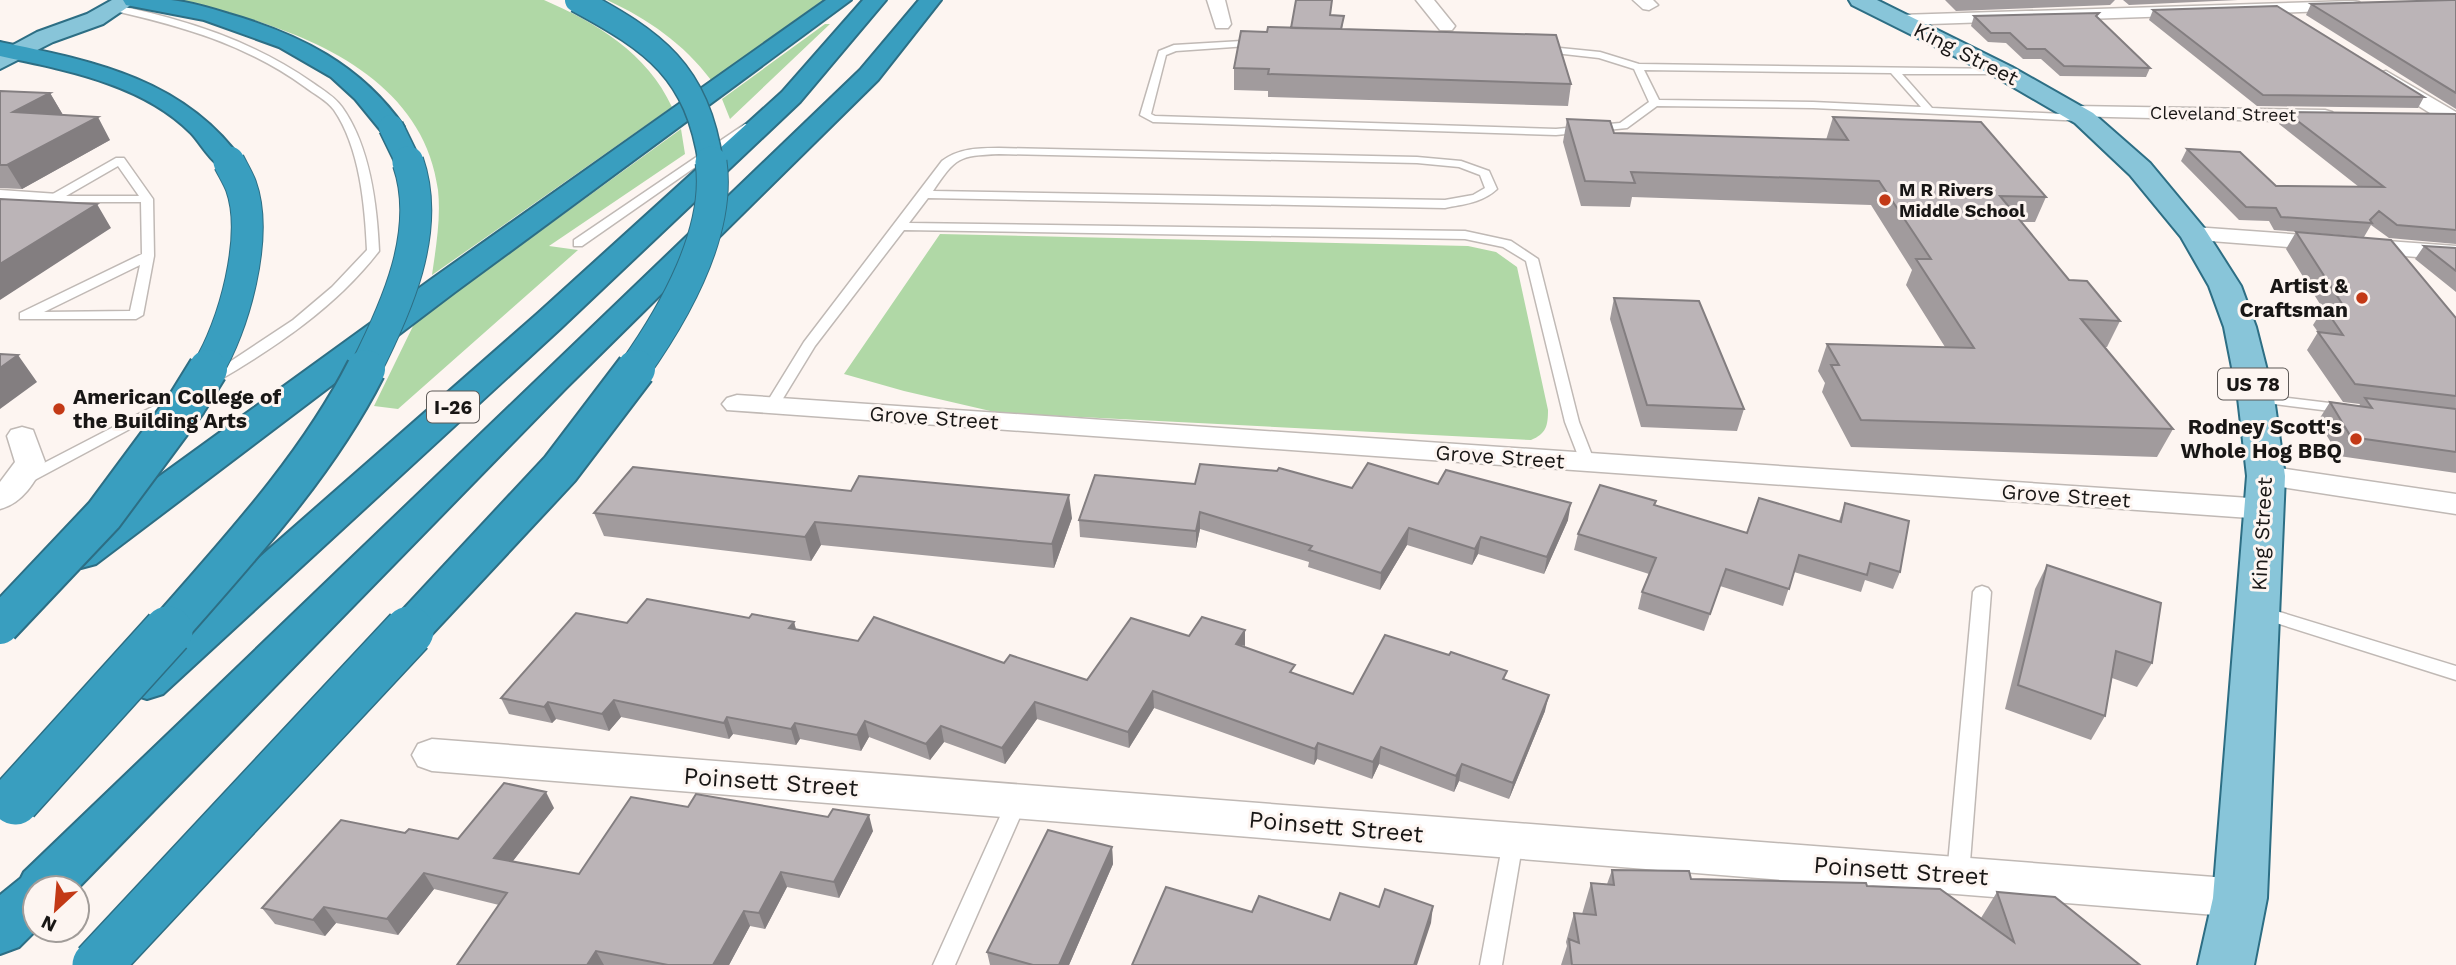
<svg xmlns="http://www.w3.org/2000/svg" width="2456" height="965" font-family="'Work Sans',sans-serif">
<rect width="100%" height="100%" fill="#fdf5f1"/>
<path fill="#b0d8a6" d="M173,0H544C597,23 647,53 672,107L432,275C436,247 441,218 438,190C422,65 278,21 173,0Z
M607,0H823L711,80C684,44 648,19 607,0Z
M825,24H830L730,119L722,99Z
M681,129L685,154L549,246L578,250L398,409L374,406L415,322Z
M940,234L1468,246L1496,252L1517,267L1548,410C1548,426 1546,434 1531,440L999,413L904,391L844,374Z"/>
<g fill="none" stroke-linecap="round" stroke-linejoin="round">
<g stroke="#c0b9b5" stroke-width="3">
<path id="lane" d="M114,5C185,19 253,41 313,83C323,90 335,97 342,107C370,146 377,204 379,251C336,307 276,347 216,382H206L204,379L293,320L332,287L367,250C365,206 360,148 334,110C327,100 314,94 305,87C246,44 181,26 111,10L110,8Z
M1259,40L1262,41V45L1176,51L1166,55L1151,114L1155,116L1556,129L1620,123L1649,102L1634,69L1599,58L1537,51V47L1540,46L1600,52L1639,64L2004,69L2007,70V74H1902L1932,108L2084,115L2089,118L2084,121L1813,108L1657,106L1627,128L1556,135L1153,122L1140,115L1159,51L1174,45ZM1644,70L1891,73L1921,107L1813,102L1659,100Z
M745,124L754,126L582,246H574V240Z
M999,148L1417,157L1461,161L1489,171L1497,189C1482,203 1464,204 1445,208L928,198L909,223L1465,231L1511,241L1538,259L1579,422L1595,463L1587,468L1582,466L1565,422L1526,261L1503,247L1465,239L904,230L815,346L776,410H766L764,407L804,342L942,161C959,148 979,148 999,148ZM999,154L1417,163L1459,167L1480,175L1485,188L1473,195L1445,200L933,191C956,157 958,156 999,154Z
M116,158H124L153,199L154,256L143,315L136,319H20V313L142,254L141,202H50L44,199ZM118,166L139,196H66ZM140,265L130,311L44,312Z
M179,393L184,394L186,397L184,400L29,483L23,485L15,480L17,477Z
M2256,394L2346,405L2353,409L2346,413L2251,401L2249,398Z
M1982,586L1988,588L1991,592L1969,875L1966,881L1958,884L1950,881L1947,875L1973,592L1976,588Z
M2260,606L2456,666V680L2254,616L2251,612L2254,608Z
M1017,793L1024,795L1027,801L955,965H933L1007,801L1010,795Z
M1513,832L1520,835L1523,841L1502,965H1480L1503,841L1506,835Z"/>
</g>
<g stroke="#c0b9b5" stroke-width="3">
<path id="street" d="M1207,0H1225L1231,24L1228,28H1216Z
M1416,0H1434L1455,26L1452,30H1440Z
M1633,0H1653L1658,5L1649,10L1643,9Z
M2353,1L2359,2L2362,6L2359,10L1900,25L1891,20L1900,15Z
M2386,71L2456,112V127L2449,125L2379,81L2376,77L2379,73Z
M2075,106L2325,110L2332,112L2335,116L2332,120L2325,122L2068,116L2065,112L2068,108Z
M0,190L58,194L62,199L58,204H0Z
M2194,227L2456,246V260L2185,239L2182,234L2185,229Z
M737,395L2264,499L2275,502L2280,509L2275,516L2264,519L727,410L722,404L727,398Z
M22,427L33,430L45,462C35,482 23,503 0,509V482L15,462L7,436L11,430Z
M2266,466L2456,494V514L2255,483L2250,476L2255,469Z
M432,739L2240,879L2255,885L2262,898L2255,911L2240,917L432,771L418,766L412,755L418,744Z"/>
</g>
<g stroke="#2d6e84" stroke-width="4">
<path id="primary" d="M112,0H138L103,24L53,42L0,69V52L37,32L87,14Z
M1849,0H1877L2012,67L2093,113L2150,163L2204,228L2241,286L2256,327L2274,398L2285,476L2267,898L2254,965H2198L2213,898L2247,476L2238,398L2224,327L2209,286L2181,237L2130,175L2075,123L1996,77L1852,5Z"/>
</g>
<g stroke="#2d6e84" stroke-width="4">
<path id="highway" d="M123,0C139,0 156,0 171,0C190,2 210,8 229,14C299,34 361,65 404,127L400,132L391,135L382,132L355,99L331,77L279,47L204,20L126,5Z
M826,0H851L455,292L96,564L81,568L66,564L60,554L66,544L433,278Z
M863,0H886L800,102L561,328L163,694L147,699L131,694L124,682L131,670L537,314L782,92Z
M919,0H941L878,80L566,388L77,889L35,888L36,930L19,947L0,954V895L21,878L24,872L860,70Z
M0,42C93,61 185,79 243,162L239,168C215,174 206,149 191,133C143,84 65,70 0,56Z"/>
</g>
<use href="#lane" fill="#fff" fill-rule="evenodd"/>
<use href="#street" fill="#fff" fill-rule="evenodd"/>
<use href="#primary" fill="#88c5d9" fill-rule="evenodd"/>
<use href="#highway" fill="#399ebf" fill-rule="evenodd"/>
<g stroke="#2d6e84" stroke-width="27" stroke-linecap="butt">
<path id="highway-bridge-far3" d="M577,0C655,42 697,71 711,164
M391,127L409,164"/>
</g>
<g stroke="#2d6e84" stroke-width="33" stroke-linecap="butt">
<path id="highway-bridge-far2" d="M207,370C234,327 259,236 241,186C238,178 233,170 229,162
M365,370C396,309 432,231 408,162
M634,370C673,315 721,232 711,162"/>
</g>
<g stroke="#2d6e84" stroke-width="42" stroke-linecap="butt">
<path id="highway-bridge-far1" d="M0,625L104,515L187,403L208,369
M166,633C238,551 317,466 366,369
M407,633L560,469L636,369"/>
</g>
<g stroke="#2d6e84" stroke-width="52" stroke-linecap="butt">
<path id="highway-bridge" d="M15,800L168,631
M97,965L409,631"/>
</g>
<use href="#highway-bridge-far3" stroke="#399ebf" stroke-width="24"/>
<use href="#highway-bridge-far2" stroke="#399ebf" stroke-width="31"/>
<use href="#highway-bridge-far1" stroke="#399ebf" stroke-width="38"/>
<use href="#highway-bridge" stroke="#399ebf" stroke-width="49"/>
</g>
<path fill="#a19b9d" d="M1945,0H2115L2110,5L1956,11Z
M2123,0H2238L2129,5Z
M2456,0V109L2306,15L2311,4Z
M2153,10L2424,97L2418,108L2257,106L2149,20Z
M1330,15L1343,22L1342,29L1571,84L1568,106L1268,97V91L1234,90V68L1267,32L1291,28Z
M1974,16L2097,17L2150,68L2146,77L2060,76L2041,59H2023L2006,43L1988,42L1971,26Z
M0,91L50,93L63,115L110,140L22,189L0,188Z
M2286,112L2456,114V244L2389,238L2371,225L2364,237L2274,230L2269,221L2239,220L2181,161L2187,149L2276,186L2359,187L2279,124Z
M1833,117L2046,197L2035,222H2021L2069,280L2120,321L2107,347H2105L2173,429L2157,457L1851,447L1822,392L1825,383L1818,371L1827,344L1945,347L1906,285L1912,270L1871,205L1632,197L1630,207L1581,206L1563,142L1567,119L1614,133L1826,140Z
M2296,232L2456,318V473L2339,456L2318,421L2330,402L2359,406L2360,404L2343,402L2307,350L2318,332L2313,325L2323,309L2286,249Z
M2424,246L2456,248V292L2415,259Z
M1614,298L1744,409L1737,431L1641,427L1610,319Z
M1195,484L1352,488L1568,520L1544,574L1478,554L1472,565L1407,545L1380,590L1308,567L1309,562L1200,529L1196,548L1080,537L1079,520Z
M1656,501L1655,505L1747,533L1839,521L1845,503L1900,572L1893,589L1865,580L1861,592L1794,572L1783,606L1720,586L1704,631L1638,609L1642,592L1649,574L1574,550L1578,534Z
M594,513L1072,518L1054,568L821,545L811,561L604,536Z
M2047,565L2152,663L2137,687L2112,678L2105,716L2091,740L2005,709L2035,589Z
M749,618L794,622L796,629L858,641L1004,663L1087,680L1189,636L1244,647L1294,673L1353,694L1505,679L1545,711L1509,799L1459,781L1454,792L1379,764L1372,779L1317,759L1314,765L1154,708L1129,748L1037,719L1005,764L944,742L930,760L869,737L861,751L800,739L796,745L733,734L729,739L621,717L609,731L556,719L552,723L509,714L501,698L627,623Z
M688,807L873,831L839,898L787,887L765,929L750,926L729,965H457L499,905L434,889L398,935L336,923L325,936L275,924L262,908L405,833L458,839L554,808L512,862L579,874Z
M1112,847L1113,864L1069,965H990L987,952Z
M1612,870L1691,879L1867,886L1981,918L1997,892L2140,965H1561L1567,946L1566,942L1574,913L1582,914L1591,883L1607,884Z"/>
<path fill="#837e80" d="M50,93L63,115L13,112Z
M98,117L110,140L22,189L7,165Z
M97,204L111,228L0,300V264Z
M18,355L37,382L0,409V368Z
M1069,495L1072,518L1054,568L1052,544Z
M1571,503L1568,520L1544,574L1547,557Z
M1200,512V529L1196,548V531Z
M815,522L821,545L811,561L805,537Z
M1409,528L1407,545L1380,590L1381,573Z
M1481,537L1478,554L1472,565L1475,549Z
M794,622L798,638L789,628Z
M1245,630V646L1236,644Z
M1153,691L1154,708L1129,748L1128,732Z
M1549,695L1545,711L1509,799L1513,783Z
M614,700L621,717L609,731L602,714Z
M548,702L556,719L552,723L544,707Z
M1035,702L1037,719L1005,764L1002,748Z
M727,717L733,734L729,739L724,723Z
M865,721L869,737L861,751L857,735Z
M795,723L800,739L796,745L791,729Z
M941,726L944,742L930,760L926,744Z
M1318,743L1317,759L1314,765L1315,749Z
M1381,747L1379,764L1372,779L1373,762Z
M1462,764L1459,781L1454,792L1456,776Z
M546,792L554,808L503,874L494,858Z
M869,815L873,831L839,898L834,882Z
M1112,847L1113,864L1069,965H1059Z
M781,872L787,887L765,929L759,913Z
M424,873L434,889L398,935L387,919Z
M1433,906L1431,923L1417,965H1414Z
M324,907L336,923L325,936L313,920Z
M744,911L750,926L729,965H713Z
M596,951L604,965H587Z"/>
<path fill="#bbb4b7" stroke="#837e80" stroke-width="2" d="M1296,0H1332L1330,15L1344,16L1341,29L1291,28Z
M2456,0V93L2311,4L2452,0Z
M2277,6L2424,97L2263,95L2153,10Z
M2099,13L2096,16L2150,68L2064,66L2045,49H2027L2010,33H1991L1974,16Z
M1268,27L1556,35L1571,84L1268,74L1269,69L1234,68L1241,31L1267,32Z
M0,91L50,93L13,112L98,117L7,165H0Z
M2286,112L2456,114V230L2397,225L2379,211L2370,220L2372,223L2281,217L2276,208L2246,207L2187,149L2240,152L2276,186L2384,187Z
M1833,117L1981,122L2046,197L2000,196L2069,280L2087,281L2120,321L2081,319L2173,429L1861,420L1831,365H1839L1827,344L1974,348L1916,259H1931L1879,181L1631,172L1635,183L1585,181L1567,119L1610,121L1614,133L1848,140Z
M0,199L97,204L0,264Z
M2296,232L2391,240L2456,318V396L2355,384L2318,332L2343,335L2324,307L2346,310Z
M2424,246L2456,248V271Z
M1614,298L1699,301L1744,409L1647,405Z
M0,354L18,355L0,368Z
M2365,398L2456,409V452L2351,437L2330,402L2372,408Z
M1368,463L1438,484L1446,470L1571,503L1547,557L1481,537L1475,549L1409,528L1381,573L1309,550L1312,546L1200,512L1196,531L1079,520L1095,475L1195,484L1200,464L1277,471L1279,468L1352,488Z
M633,467L851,491L859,476L1069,495L1052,544L815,522L805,537L594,513Z
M1600,485L1656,501L1654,505L1747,533L1759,498L1841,522L1845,503L1909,521L1900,572L1870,563L1867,575L1799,555L1789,589L1726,569L1710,614L1642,592L1656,558L1578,534Z
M2047,565L2161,603L2152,663L2116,651L2105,716L2018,685Z
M647,599L749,618L752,614L794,622L789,628L858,641L874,617L1004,663L1010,655L1087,680L1131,618L1189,636L1202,617L1245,630L1236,644L1295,665L1290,672L1353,694L1385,635L1449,655L1451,652L1507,671L1503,679L1549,695L1513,783L1462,764L1456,776L1381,747L1373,762L1318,743L1315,749L1153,691L1128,732L1035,702L1002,748L941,726L926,744L865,721L857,735L795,723L791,729L727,717L724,723L614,700L602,714L548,702L544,707L501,698L576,613L627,623Z
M504,783L546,792L494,858L579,874L631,797L688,807L696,794L828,817L833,809L869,815L834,882L781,872L759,913L744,911L713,965H668L596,951L587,965H457L507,893L424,873L387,919L324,907L313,920L262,908L341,820L405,833L409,829L458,839Z
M1048,830L1112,847L1059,965H1033L987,952Z
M1612,870L1689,871L1691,879L1866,883L1867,886L1940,889L2014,942L1997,892L2055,897L2140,965H1572L1569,939L1579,943L1574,913L1596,915L1591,883L1614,885Z
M1166,887L1252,912L1259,896L1330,920L1340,893L1379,907L1385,889L1433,906L1414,965H1132Z"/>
<g fill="#c33916" stroke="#fdf5f1" stroke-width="2.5">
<circle cx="1885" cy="200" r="7"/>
<circle cx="2362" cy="298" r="7"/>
<circle cx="59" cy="409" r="7"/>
<circle cx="2356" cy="439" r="7"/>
</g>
<g text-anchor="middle" stroke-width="6" stroke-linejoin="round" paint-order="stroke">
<g font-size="18" fill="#181615" stroke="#fdf5f1">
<text transform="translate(2223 114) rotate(1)" y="6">Cleveland Street</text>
</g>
<g font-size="18" font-weight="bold" fill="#181615" stroke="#fdf5f1" text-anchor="start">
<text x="1899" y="196">M R Rivers<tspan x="1899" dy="21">Middle School</tspan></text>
</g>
<g fill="#fdf5f1" stroke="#5d5957" stroke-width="2">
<rect x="2218" y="368.5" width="70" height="31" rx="5"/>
<rect x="427" y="391.5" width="52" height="31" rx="5"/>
</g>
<g font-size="19" font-weight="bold" fill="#181615">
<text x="2253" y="391">US 78</text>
<text x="453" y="414">I-26</text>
</g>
<g font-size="21" fill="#181615" stroke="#fdf5f1">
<text transform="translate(1966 54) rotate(27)" y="7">King Street</text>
<text transform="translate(934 418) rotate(4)" y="7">Grove Street</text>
<text transform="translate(1500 457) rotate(4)" y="7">Grove Street</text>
<text transform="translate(2066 496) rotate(4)" y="7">Grove Street</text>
<text transform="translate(2262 534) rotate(-87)" y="7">King Street</text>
</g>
<g font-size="21" font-weight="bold" fill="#181615" stroke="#fdf5f1" text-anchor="end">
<text x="2348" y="293">Artist &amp;<tspan x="2348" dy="24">Craftsman</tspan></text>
<text x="73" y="404" text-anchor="start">American College of<tspan x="73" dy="24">the Building Arts</tspan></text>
<text x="2342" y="434">Rodney Scott's<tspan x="2342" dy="24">Whole Hog BBQ</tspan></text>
</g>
<g font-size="24" fill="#181615" stroke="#fdf5f1">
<text transform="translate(771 782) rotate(4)" y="8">Poinsett Street</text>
<text transform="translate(1336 827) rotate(5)" y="8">Poinsett Street</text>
<text transform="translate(1901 871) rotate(4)" y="8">Poinsett Street</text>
</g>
</g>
<g transform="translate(56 909) rotate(206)"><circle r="33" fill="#fdf5f1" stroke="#a19c99" stroke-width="2"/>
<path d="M0-5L12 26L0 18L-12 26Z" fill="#c33916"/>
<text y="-10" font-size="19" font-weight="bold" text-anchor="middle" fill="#181615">N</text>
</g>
</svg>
